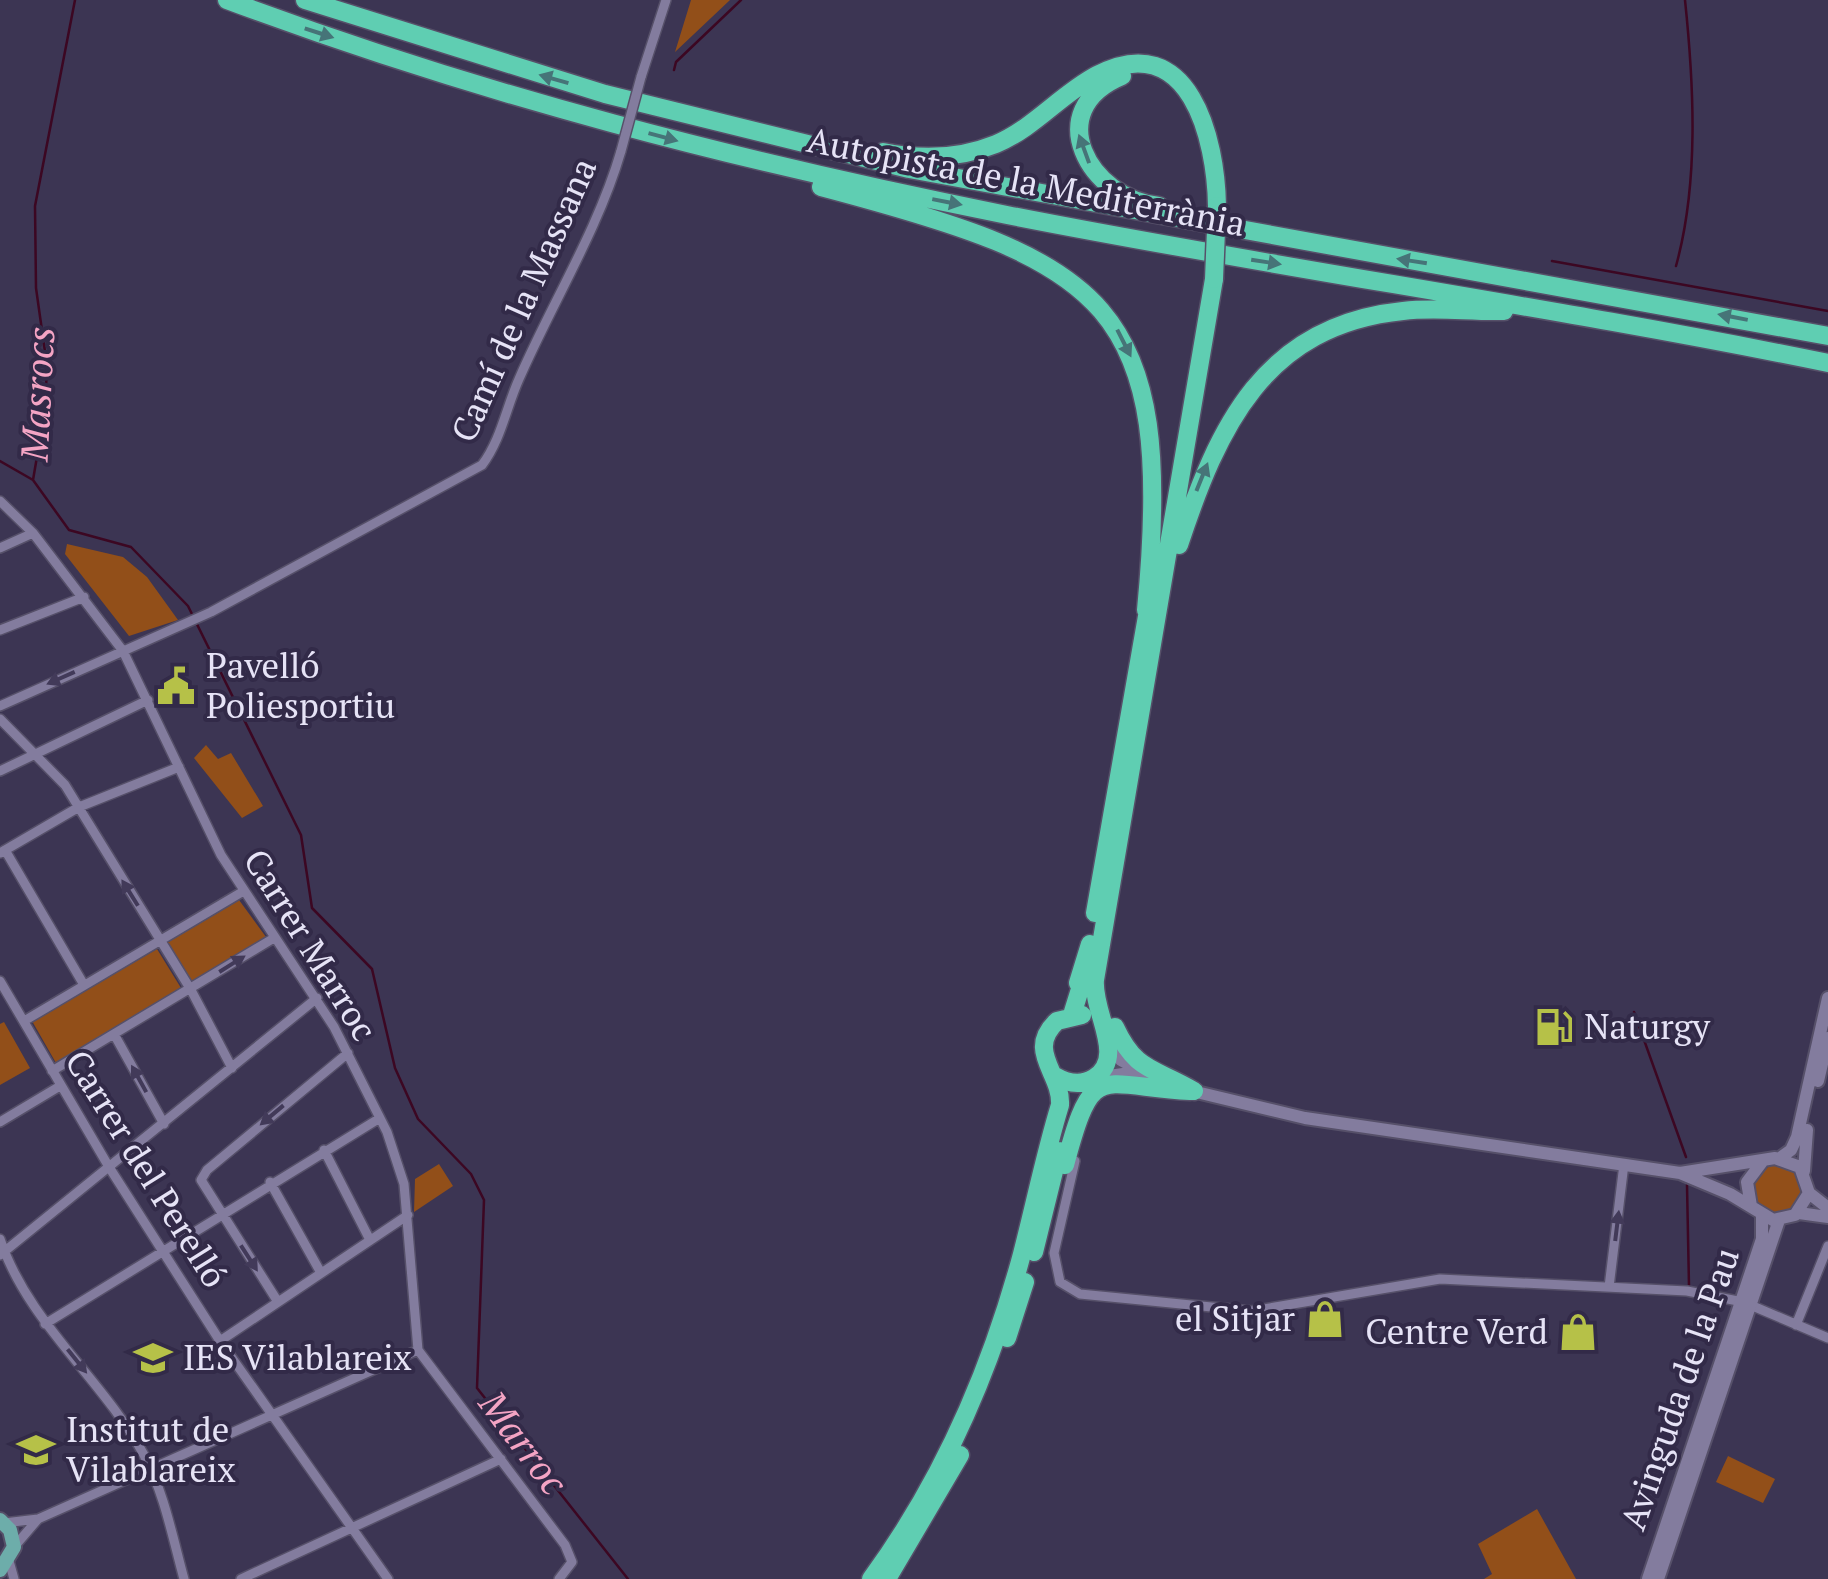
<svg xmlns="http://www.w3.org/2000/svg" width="1828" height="1579" font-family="'PT Serif',serif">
<rect width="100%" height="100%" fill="#3c3553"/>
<path fill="#924f19" d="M691,0H730L675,52Z
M67,544L123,557L147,577L178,620L129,636L65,554Z
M206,745L218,759L231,753L263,806L242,818L194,758Z
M239,900L266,937L191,983L166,943Z
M157,949L181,988L56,1063L32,1021Z
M4,1022L30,1068L0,1085V1024Z
M439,1164L453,1186L414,1212L415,1179Z
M1754 1189a24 24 0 1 1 48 0a24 24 0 1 1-48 0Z
M1728,1456L1775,1479L1763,1503L1716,1482Z
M1537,1509L1576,1579H1484L1492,1574L1478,1544Z"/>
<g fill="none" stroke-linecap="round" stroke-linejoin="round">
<path stroke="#3c0722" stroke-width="2.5" d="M75,0L35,206L36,288L47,366L45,410L33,480L69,530L131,547L188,606L301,835L312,908L372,969L395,1068L418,1119L471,1174L484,1200L477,1388L628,1579
M674,70L676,62L741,0
M1552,261L1828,311
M1676,266C1699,183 1694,86 1685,0
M0,461L33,480
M1634,1012L1686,1157
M1687,1185L1689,1286"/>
<g stroke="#565069" stroke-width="12">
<path id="street" d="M641,77L666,0
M0,501L33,533L123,651L221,855L334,1027L387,1132L404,1184L418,1350L565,1545L572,1562L559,1579
M0,548L33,533
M0,630L84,597
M0,706L211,612L482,465C501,440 506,408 519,379C552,303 598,230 621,151
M0,719L65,785L191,990L232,1068
M0,771L148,700
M5,850L84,985
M0,853L79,807L179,767
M0,981L109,1167L220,1341L388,1579
M24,1021L242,892
M114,1034L164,1124
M52,1071L274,938
M0,1122L60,1086
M324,1150L370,1240
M1075,1161L1054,1253L1060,1282L1080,1294L1252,1311L1440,1279L1687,1291L1738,1301
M270,1182L321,1273
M0,1239C28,1323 102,1378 144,1455C164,1492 173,1539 184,1579
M0,1255L317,998
M1609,1287L1624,1164
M278,1302L201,1180L207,1170L348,1053
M1748,1304L1828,1338
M45,1324L380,1118
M1796,1325L1828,1246
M220,1341L408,1215
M4,1523L38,1519L418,1350
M14,1547L38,1519
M9,1561L14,1579
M241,1579L501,1459"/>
</g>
<g stroke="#565069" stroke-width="16">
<path id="secondary" d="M1110,1047L1121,1060L1144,1073
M1095,1078L1123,1074L1149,1080
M1818,1081L1828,1038
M1188,1090L1305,1118L1680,1173L1775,1158L1800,1167L1809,1193L1795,1215L1773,1220L1730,1194L1680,1173
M1780,1158L1791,1150L1797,1137L1828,998
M1804,1171L1807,1130
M1809,1193L1828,1208
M1751,1206L1747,1182L1762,1162
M1799,1213L1828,1217
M1648,1579L1762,1239V1216
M1658,1579L1779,1220"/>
</g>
<g stroke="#565069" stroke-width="18">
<path id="primary" d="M0,1520L10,1530L14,1547L0,1570"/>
</g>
<g stroke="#565069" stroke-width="21">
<path id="highway" d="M227,0C480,95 742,162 1007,215C1280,269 1555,307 1828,363
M305,0L605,94L909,169L1828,336
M1122,76C1040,110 1089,199 1159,206
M883,152C922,160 959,159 996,144C1034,128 1061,94 1097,75C1190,27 1216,140 1217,206
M821,187C1105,262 1176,301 1146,610
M1179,545C1218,427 1264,325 1403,311C1436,307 1470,312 1504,311
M1095,913L1150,599
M1078,983L1090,944
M1072,1015L1085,973
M1115,1027C1136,1072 1153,1067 1194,1091
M1055,1076C1067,1083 1081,1086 1094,1078C1127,1057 1092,1013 1095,980L1214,279
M1065,1165C1093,1059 1098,1086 1190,1091
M1034,1252L1059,1151
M1007,1338L1025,1282
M871,1579C942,1482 991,1369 1022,1254C1035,1204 1045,1154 1060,1105C1062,1073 1025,1051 1057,1021L1082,1015
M887,1579L960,1455"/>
</g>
<use href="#street" stroke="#837c9e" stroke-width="9"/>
<use href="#secondary" stroke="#837c9e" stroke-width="12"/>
<use href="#primary" stroke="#6dadaa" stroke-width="14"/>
<use href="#highway" stroke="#5fceb2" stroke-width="18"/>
<g stroke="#565069" stroke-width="12" stroke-linecap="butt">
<path id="street-bridge" d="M621,151L641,77"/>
</g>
<g stroke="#565069" stroke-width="21" stroke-linecap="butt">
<path id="highway-bridge" d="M1214,279L1217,206"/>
</g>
<use href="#street-bridge" stroke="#837c9e" stroke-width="9"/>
<use href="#highway-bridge" stroke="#5fceb2" stroke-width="18"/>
</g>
<defs><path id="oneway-solid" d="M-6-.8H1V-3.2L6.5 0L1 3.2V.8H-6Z" transform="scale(2.5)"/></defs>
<g fill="#467478">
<use href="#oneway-solid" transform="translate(319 33) rotate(18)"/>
<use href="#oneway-solid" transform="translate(554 79) rotate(-164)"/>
<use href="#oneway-solid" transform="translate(663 137) rotate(15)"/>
<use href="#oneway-solid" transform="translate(1084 149) rotate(-110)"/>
<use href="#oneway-solid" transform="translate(947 202) rotate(11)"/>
<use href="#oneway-solid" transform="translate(1412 261) rotate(-171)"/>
<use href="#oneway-solid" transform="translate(1266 262) rotate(9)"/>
<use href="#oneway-solid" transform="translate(1733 317) rotate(-169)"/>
<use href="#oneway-solid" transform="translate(1124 343) rotate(63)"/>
<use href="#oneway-solid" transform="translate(1202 477) rotate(-68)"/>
</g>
<g fill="#423a59">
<use href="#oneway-solid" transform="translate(61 678) rotate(156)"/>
<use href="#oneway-solid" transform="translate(130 893) rotate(-122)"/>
<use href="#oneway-solid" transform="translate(232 964) rotate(-32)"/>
<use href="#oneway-solid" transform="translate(139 1079) rotate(-119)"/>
<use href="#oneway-solid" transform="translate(272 1115) rotate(140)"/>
<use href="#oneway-solid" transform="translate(1617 1226) rotate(-83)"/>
<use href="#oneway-solid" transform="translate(249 1258) rotate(57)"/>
<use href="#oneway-solid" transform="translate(77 1361) rotate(51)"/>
</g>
<defs>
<g id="civic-bare" transform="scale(3)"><path d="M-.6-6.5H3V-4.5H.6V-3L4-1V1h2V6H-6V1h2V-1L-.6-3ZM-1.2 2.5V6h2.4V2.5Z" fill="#b6c148" stroke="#322a48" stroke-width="2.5" paint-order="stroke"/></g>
<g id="fuel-bare" transform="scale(3)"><path d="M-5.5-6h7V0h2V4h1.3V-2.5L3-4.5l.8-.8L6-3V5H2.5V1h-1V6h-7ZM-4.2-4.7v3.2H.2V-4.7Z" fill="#b6c148" stroke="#322a48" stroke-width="2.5" paint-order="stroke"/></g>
<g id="shop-bare" transform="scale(3)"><path d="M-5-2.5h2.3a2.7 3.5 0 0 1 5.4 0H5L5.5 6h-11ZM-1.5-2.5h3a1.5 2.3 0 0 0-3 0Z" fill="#b6c148" stroke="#322a48" stroke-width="2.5" paint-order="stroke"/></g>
<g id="school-bare" transform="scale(3)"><path d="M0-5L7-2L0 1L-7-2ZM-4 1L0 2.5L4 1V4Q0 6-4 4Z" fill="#b6c148" stroke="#322a48" stroke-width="2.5" paint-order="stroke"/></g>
</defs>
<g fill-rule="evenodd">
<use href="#civic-bare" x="176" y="686"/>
<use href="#fuel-bare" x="1554" y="1027"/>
<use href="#shop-bare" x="1325" y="1319"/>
<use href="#shop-bare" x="1578" y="1332"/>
<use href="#school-bare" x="153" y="1358"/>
<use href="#school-bare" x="36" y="1450"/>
</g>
<g text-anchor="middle" stroke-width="8" stroke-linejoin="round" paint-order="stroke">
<g font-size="35" fill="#e6e3f6" stroke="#322a48">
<text transform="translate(1026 182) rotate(11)" y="12">Autopista de la Mediterrània</text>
<text transform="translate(524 300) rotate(-66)" y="12">Camí de la Massana</text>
<text transform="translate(310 945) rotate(58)" y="12">Carrer Marroc</text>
<text transform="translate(146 1169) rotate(58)" y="12">Carrer del Perelló</text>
<text transform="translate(1680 1389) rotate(-71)" y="12">Avinguda de la Pau</text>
</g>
<g font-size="35" fill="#e6e3f6" stroke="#322a48" text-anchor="start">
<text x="206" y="678">Pavelló<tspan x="206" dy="40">Poliesportiu</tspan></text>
<text x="1584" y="1039">Naturgy</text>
<text x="1295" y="1331" text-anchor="end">el Sitjar</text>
<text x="1548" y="1344" text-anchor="end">Centre Verd</text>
<text x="183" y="1370">IES Vilablareix</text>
<text x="66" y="1442">Institut de<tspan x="66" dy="40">Vilablareix</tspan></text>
</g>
<g font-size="38" font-style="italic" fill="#f4a4c4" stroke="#322a48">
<text transform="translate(38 394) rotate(-87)" y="13">Masrocs</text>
<text transform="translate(523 1443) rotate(53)" y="13">Marroc</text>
</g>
</g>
</svg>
